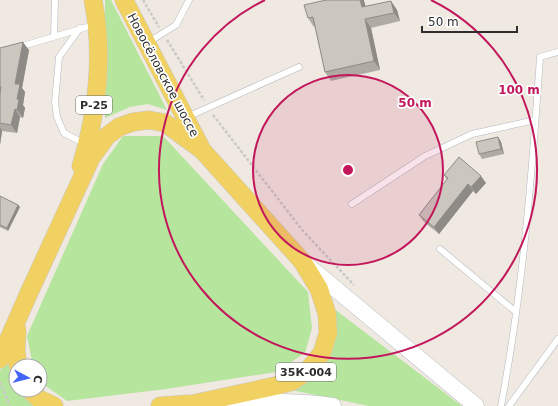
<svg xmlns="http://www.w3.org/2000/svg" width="558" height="406" font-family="'DejaVu Sans',sans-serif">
<rect width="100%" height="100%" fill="#efe9e1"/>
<path fill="#b6e59e" d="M105,0H111L167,110L148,104L130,107L105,118Z
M123,136H163L308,292L312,328L305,353L276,372L166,389L67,401L40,382V366H33L27,336L103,164Z
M333,308L462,406H369L291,390L320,370Z
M7,356L16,377V390H22L25,398L39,406H0V371Z"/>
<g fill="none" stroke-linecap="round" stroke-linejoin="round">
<g stroke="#b4b7c1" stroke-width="7">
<path id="service" d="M80,28L59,57L55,102L57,117L64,133L85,144
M54,36L55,0
M147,43L176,25L189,0
M19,47L94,25
M187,117L299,67
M352,204L425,156L472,134L535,120
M440,249L516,312
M501,406C523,291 532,174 540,57L558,52
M509,406L558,339"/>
</g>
<g stroke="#b4b7c1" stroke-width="17">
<path id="secondary" d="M307,265L476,406
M220,403C257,402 296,400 333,406"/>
</g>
<g stroke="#c9c9c9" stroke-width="19">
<path id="primary" d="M124,0L200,146
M81,166C97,113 104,55 93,0
M17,330L16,351L18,366
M0,359L28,295L91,158L107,136L119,127L133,122L149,120L165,123L202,150L302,261L319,289L327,314L328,333L322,353L308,370L293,381L275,386L183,406
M30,390L39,399L54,406
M160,406L188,404"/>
</g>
<path stroke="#c9c9c9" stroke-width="2.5" stroke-dasharray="3 2" stroke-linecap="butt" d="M143,0L159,27
M167,40L204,100
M213,115L303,231L354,285
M0,382L10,406"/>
<use href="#service" stroke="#fff" stroke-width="6"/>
<use href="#secondary" stroke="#fff" stroke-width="16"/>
<use href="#primary" stroke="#f2d163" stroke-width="18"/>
</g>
<path fill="#afaba4" d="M364,1L366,7L391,1L397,10L400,21L371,28L380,70L331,81L325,72L315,27H314L308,18Z
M0,48L29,50L22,88L25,92L23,105L25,108L23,118L20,117L17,133L2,131L0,145Z
M498,137L501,142L504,154L482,159L479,154Z
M444,175L486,183L476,194L473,191L439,234L424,222L419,215L447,180Z
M0,196L18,205L20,207L8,231L0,227Z"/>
<path fill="#8e8b86" d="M360,0H364V1L368,16L362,7Z
M391,1L397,10L400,21L394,13Z
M365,19L371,28L380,70L374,61Z
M23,42L29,50L22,88L25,92L23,105L25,108L23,118L17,110L15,84Z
M15,109L20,117L17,133L11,125Z
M0,127L2,131L0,145Z
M498,137L501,142L504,154L501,149Z
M481,176L486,183L476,194L471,187Z
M468,184L473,191L439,234L434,227Z
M18,205L20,207L8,231L7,228Z"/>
<path fill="#cbc7bf" stroke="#8e8b86" d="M326,0H360L362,7L391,1L394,13L365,19L374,61L325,72L313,17L308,18L304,5Z
M23,42L15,84H20L17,99L19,100L17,110L15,109L11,125L0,123V94L1,87H0V48Z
M498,137L501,149L479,154L476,142Z
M459,157L481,176L471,187L468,184L434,227L419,215L448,178L444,175Z
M0,196L18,205L7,228L0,225Z"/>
<circle cx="348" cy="170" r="95" fill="#c2185b" fill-opacity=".12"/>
<g fill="none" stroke="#c2185b" stroke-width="2">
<circle cx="348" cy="170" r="95"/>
<path d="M431 0A189 189 0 1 1 265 0"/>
</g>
<g text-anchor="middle" stroke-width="3.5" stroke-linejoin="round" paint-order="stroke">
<g fill="#fff" stroke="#6d6d6d" stroke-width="1">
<rect x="76" y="96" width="36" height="18" rx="3"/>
<rect x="276" y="363" width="60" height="18" rx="3"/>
</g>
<g font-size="11" font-weight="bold" fill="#2e2e2e">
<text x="94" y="109">Р-25</text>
<text x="306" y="376">35К-004</text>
</g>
<g font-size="12" fill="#2e2e2e" stroke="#fff">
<text transform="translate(163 75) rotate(62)" y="4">Новосёловское шоссе</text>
</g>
</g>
<circle cx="348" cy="170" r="6" fill="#c2185b" stroke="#fff" stroke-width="2"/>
<g font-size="12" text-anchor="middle" font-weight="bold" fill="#c2185b" stroke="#fff" stroke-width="3.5" stroke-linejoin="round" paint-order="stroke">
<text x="519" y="94">100 m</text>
<text x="415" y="107">50 m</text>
</g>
<g transform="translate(28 378) rotate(97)"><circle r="19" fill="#ffffff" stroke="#ababab"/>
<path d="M0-3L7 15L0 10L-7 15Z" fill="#4264fb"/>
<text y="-6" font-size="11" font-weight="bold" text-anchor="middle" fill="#2e2e2e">С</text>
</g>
<path d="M422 26v6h95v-6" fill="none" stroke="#2e2e2e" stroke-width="2"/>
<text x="428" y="26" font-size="12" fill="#2e2e2e" stroke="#ffffff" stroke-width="3" paint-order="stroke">50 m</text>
</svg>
